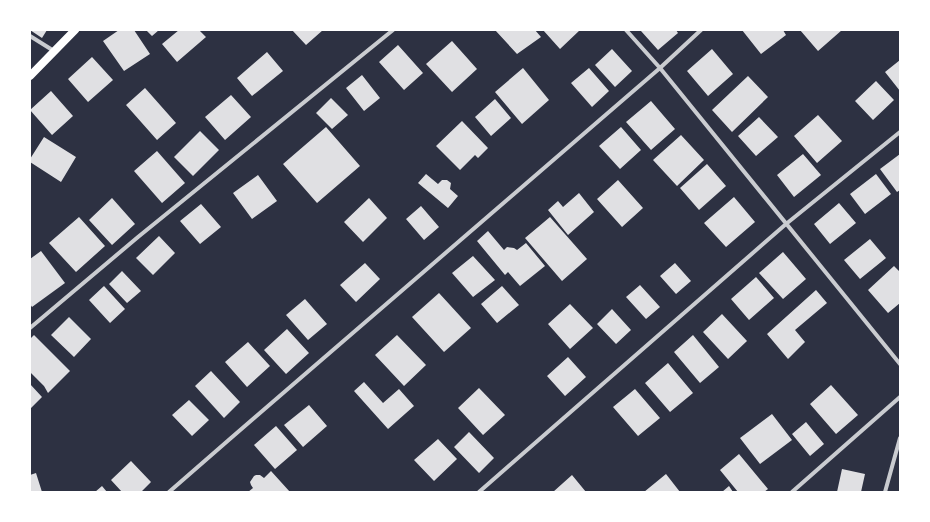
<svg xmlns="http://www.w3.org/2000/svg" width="930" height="522" font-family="'DM Sans',sans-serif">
<rect width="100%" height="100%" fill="#2d3142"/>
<path fill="#e0e0e3" d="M30,30H47L42,38Z
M119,30H134L150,54L124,71L103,41Z
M146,30H159L152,36Z
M179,30H199L206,37L177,62L162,44Z
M292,30H323L306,45Z
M495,30H535L541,37L517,54Z
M543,30H580L560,49Z
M643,30H676L678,33L658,50L641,31Z
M742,30H783L786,35L761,54Z
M800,30H842L818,51Z
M452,41L477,69L452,92L426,64Z
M398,45L423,73L404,90L379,62Z
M612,49L632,71L615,87L595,65Z
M712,49L733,74L708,96L687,71Z
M267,52L283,71L252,96L237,78Z
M92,57L113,80L88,102L68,79Z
M900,60V91L885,72Z
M523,68L549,100L522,124L495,92Z
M589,68L609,91L592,107L571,83Z
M362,75L380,98L364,111L346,88Z
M748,76L768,97L732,132L712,110Z
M876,81L894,100L873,120L855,101Z
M145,88L176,123L157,140L126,105Z
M51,91L73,116L52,135L30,110Z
M231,95L251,117L225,140L205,117Z
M331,98L348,115L332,129L316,113Z
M495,99L511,118L491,136L475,117Z
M651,101L675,129L651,150L626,122Z
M818,115L842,141L817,163L794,136Z
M759,117L778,137L756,156L738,136Z
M462,121L488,148L478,158L475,155L460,170L436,146Z
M326,127L360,166L317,203L283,164Z
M621,127L641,150L620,169L599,146Z
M200,131L219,150L193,176L174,157Z
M681,135L704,160L677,186L653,160Z
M44,137L76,157L61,182L30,162V159Z
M157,151L185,183L162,203L134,171Z
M803,154L821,175L794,197L777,175Z
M900,154V190L897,192L880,169Z
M707,164L726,186L699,210L680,188Z
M426,174L438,184L442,180H447L451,183L450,189L458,196L448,208L418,183Z
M876,174L891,194L865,214L850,194Z
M258,175L277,201L252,219L233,193Z
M618,180L643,208L622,227L597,199Z
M579,193L594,212L568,235L548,210L558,201L563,207Z
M734,197L755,222L726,247L704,223Z
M112,198L135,224L112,245L89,220Z
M369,198L387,218L363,242L344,222Z
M839,203L856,223L830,244L814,224Z
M201,204L221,227L200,244L180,221Z
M421,206L439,227L424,240L406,219Z
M79,217L105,246L76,272L49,243Z
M550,217L587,259L562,281L525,238Z
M488,231L504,250L507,247L514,248L517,250L526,243L545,266L520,286L508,272L505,275L477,241Z
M159,236L175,253L153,275L136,258Z
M870,239L886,258L860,279L844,260Z
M41,251L65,283L32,307L30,304V259Z
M783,252L806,279L783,299L759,273Z
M473,256L495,280L473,297L452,273Z
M365,263L380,279L356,302L340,285Z
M675,263L691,281L676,294L660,276Z
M894,266L900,272V303L888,313L868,290Z
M122,271L141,291L127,303L109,284Z
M756,277L774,298L749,320L731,299Z
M640,285L660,307L646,319L626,297Z
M104,286L125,309L110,323L89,300Z
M502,286L519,305L497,323L481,304Z
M816,290L827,303L795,330L805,342L788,359L767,334Z
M439,293L471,328L444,352L412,317Z
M305,299L327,324L308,340L286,315Z
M570,304L593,328L570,349L548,324Z
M612,309L631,330L616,344L597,324Z
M722,314L747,341L728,359L703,332Z
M69,317L91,339L74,357L51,335Z
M287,329L309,353L286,374L264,350Z
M34,335L70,371L48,393L44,386L30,372V339Z
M397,335L426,365L404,386L375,355Z
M693,335L719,367L700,383L674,352Z
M248,342L270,366L247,387L225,362Z
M568,357L586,377L565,396L547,376Z
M668,363L693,393L670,412L645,383Z
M211,371L240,402L224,418L195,386Z
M364,382L383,403L399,389L414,406L388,429L354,391Z
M30,384L42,397L30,409Z
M831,385L858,415L836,434L810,404Z
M479,388L505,415L483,435L458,408Z
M635,389L660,418L638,436L613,407Z
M189,400L209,420L192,436L172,415Z
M309,405L327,426L303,447L284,425Z
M772,414L792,440L760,464L740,438Z
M806,422L824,444L810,456L792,434Z
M276,426L297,450L275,469L254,445Z
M469,432L494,458L479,473L454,447Z
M438,439L457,459L434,481L414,460Z
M739,454L768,489L764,492H738L720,470Z
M131,461L151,482L141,492H122L111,480Z
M842,469L865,474L861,492H837Z
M271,471L290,492H248L253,488L251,485L250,482L254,476L256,475H260L264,478Z
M36,473L42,492H30V475Z
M666,474L680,492H644Z
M572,475L586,492H553Z
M102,486L107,492H95Z
M729,486L733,492H722Z"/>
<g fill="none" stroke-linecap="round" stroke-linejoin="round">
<path stroke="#caccd0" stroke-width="4" d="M626,30L660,68L900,364
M30,36L54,51
M30,328L138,237L393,30
M169,492L231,438L660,68L701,30
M479,492L786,224L900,132
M792,492L900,397
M885,492L900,438"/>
<path stroke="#fff" stroke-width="8" d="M30,76L75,30"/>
</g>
<rect width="930" height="522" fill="none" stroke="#ffffff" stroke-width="62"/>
</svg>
